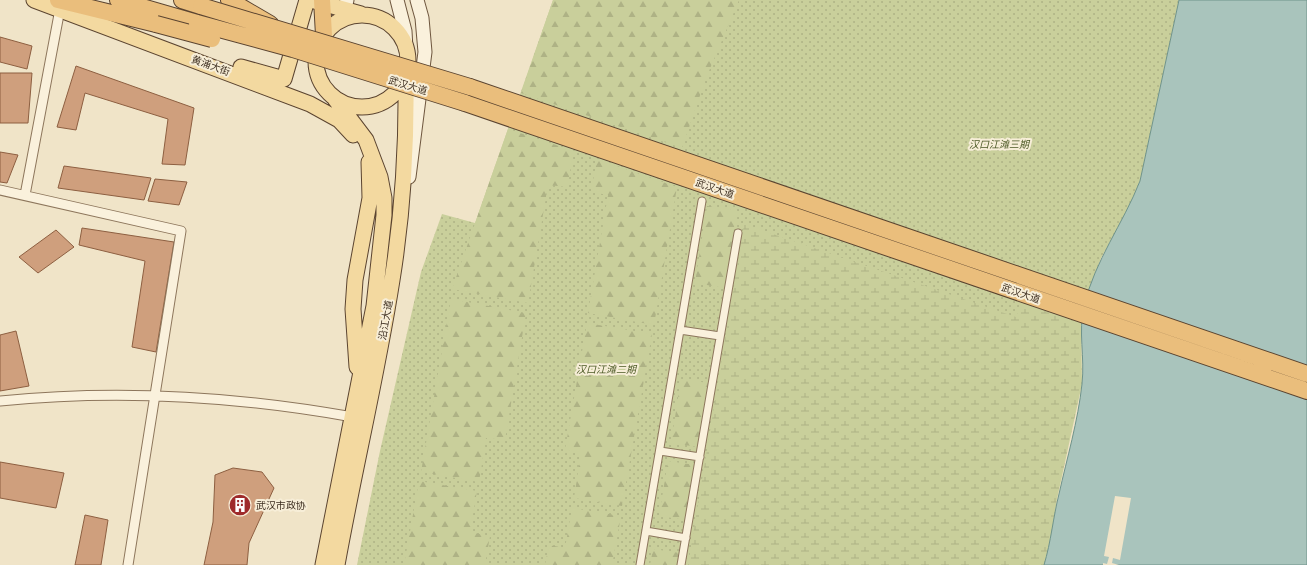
<svg xmlns="http://www.w3.org/2000/svg" width="1307" height="565" font-family="'Libre Baskerville','Noto Sans SC',serif">
<defs>
<pattern id="grass-dots" width="8" height="8" patternUnits="userSpaceOnUse"><rect width="8" height="8" fill="#c9cf9b"/><path d="M2 2h.1M6 6h.1" fill="none" stroke="#aeb285" stroke-width="1.8" stroke-linecap="round"/></pattern>
<pattern id="forest-firs" width="22" height="20" patternUnits="userSpaceOnUse"><rect width="22" height="20" fill="#c9cf9b"/><path d="M5 1l3.5 6h-7zM16 11l3.5 6h-7z" fill="#aeb285"/></pattern>
<pattern id="wetland-marsh" width="20" height="14" patternUnits="userSpaceOnUse"><rect width="20" height="14" fill="#c9cf9b"/><path d="M1 5h8M5 5V1M11 12h8M15 12V8" fill="none" stroke="#aeb285"/></pattern>
</defs>
<rect width="100%" height="100%" fill="#f0e4c8"/>
<path fill="url(#grass-dots)" d="M553,0H1179L1140,181L1130,207L1101,258L1085,304L1044,565H357L380,451L421,272L442,214L475,223Z"/>
<path fill="url(#forest-firs)" d="M553,0H739L706,78L682,148L521,93Z
M508,129L574,151L567,187L548,185L528,303L452,289Z
M597,159L677,187L654,325L588,313L608,195L591,192Z
M707,206L737,210L725,288L695,283Z
M451,299L526,313L505,440L486,438L479,482L421,472Z
M587,323L652,334L622,506L574,498L581,453L565,450Z
M681,379L708,383L698,447L671,443Z
M668,461L695,465L686,520L659,516Z
M419,481L477,491L470,532L490,536L485,565H404Z
M572,508L621,516L612,565H545L549,545L565,548Z
M653,549L680,553L678,565H650Z"/>
<path fill="url(#wetland-marsh)" d="M744,224L1016,317L1021,303L1081,323L1082,384L1057,499L1050,546L1044,565H688Z"/>
<path fill="#a9c4bc" stroke="#6f938a" d="M1179,0H1307V565H1044C1051,542 1053,518 1059,494C1067,458 1078,421 1082,384C1085,357 1078,332 1084,306C1095,260 1123,224 1140,181Z"/>
<path fill="#f0e4c8" d="M1115,496L1131,498L1120,560L1113,558L1112,563L1119,565H1103V563L1107,564L1109,557L1104,556Z"/>
<path fill="#cf9f7d" stroke="#8d5f41" d="M0,37L32,46L27,69L0,62Z
M76,66L194,108L185,165L162,164L168,119L85,93L76,130L57,127Z
M0,73H32L28,123H0Z
M0,152L18,155L7,183L0,182Z
M64,166L151,178L144,200L58,188Z
M155,179L187,182L179,205L148,201Z
M82,228L174,242L156,352L132,347L145,261L79,245Z
M56,230L74,247L38,273L19,257Z
M16,331L29,386L0,391V335Z
M0,462L64,473L56,508L0,498Z
M233,468L262,472L274,488L249,543L247,565H204L213,522L215,475Z
M85,515L108,520L101,565H75Z"/>
<g fill="none" stroke-linecap="round" stroke-linejoin="round">
<g stroke="#8d765c" stroke-width="9">
<path id="pedestrian" d="M680,330L720,336
M660,451L700,457
M646,531L686,538
M640,565L702,201
M681,565L738,233"/>
</g>
<g stroke="#8d765c" stroke-width="11">
<path id="minor" d="M0,190L181,231L128,565
M25,195L60,9
M0,401C118,389 236,396 353,417"/>
</g>
<g stroke="#6f573f" stroke-width="15">
<path id="secondary" d="M397,0L405,31L406,49
M342,19L347,0
M409,177L425,52L422,18L417,0"/>
</g>
<g stroke="#5b4430" stroke-width="17">
<path id="primary" d="M34,0L310,104L339,120L353,135
M311,0L361,14
M316 61a46 46 0 1 1 92 0a46 46 0 1 1-92 0Z
M241,67L284,79L307,0
M357,367L353,309L355,280L370,198L369,162
M323,565L374,306L384,215V198L380,177L366,140L335,99
M337,565C354,470 377,376 392,280C403,212 407,142 406,73"/>
</g>
<g stroke="#5b4430" stroke-width="18">
<path id="trunk" d="M58,0L156,24
M118,0L197,23
M182,0L201,6
M229,0L270,24
M322,0L324,35
M470,87L1307,374
M465,103L1307,391"/>
</g>
<use href="#pedestrian" stroke="#faf1dc" stroke-width="7"/>
<use href="#minor" stroke="#faf1dc" stroke-width="9"/>
<use href="#secondary" stroke="#faf1dc" stroke-width="13"/>
<use href="#primary" stroke="#f3d9a0" stroke-width="15"/>
<use href="#trunk" stroke="#eabe7c" stroke-width="16"/>
<g stroke="#5b4430" stroke-width="18" stroke-linecap="butt">
<path id="trunk-bridge" d="M201,6L470,87
M197,23L293,49L465,103
M156,24L212,39"/>
</g>
<use href="#trunk-bridge" stroke="#eabe7c" stroke-width="16"/>
</g>
<defs>
<g id="building-disc" transform="scale(1.15)"><circle r="9.5" fill="#9e2a2b" stroke="#f7eed8"/><path d="M-4-6H4V6H1V3H-1V6H-4ZM-2.5-4.3h1.7v1.8h-1.7ZM.8-4.3h1.7v1.8H.8ZM-2.5-1h1.7V.8h-1.7ZM.8-1h1.7V.8H.8Z" fill="#fff"/></g>
</defs>
<g fill-rule="evenodd">
<use href="#building-disc" x="240" y="505"/>
</g>
<g text-anchor="middle" stroke-width="4" stroke-linejoin="round" paint-order="stroke">
<g font-size="10" fill="#3d2e20" stroke="#f7eed8">
<text transform="translate(211 65) rotate(20)" y="4">黄浦大街</text>
<text transform="translate(408 85) rotate(17)" y="4">武汉大道</text>
<text transform="translate(715 188) rotate(19)" y="4">武汉大道</text>
<text transform="translate(1021 293) rotate(19)" y="4">武汉大道</text>
<text transform="translate(385 320) rotate(-80)" y="4">沿江大道</text>
</g>
<g font-size="10" font-style="italic" fill="#4d5a26" stroke="#f7eed8">
<text x="999" y="148">汉口江滩三期</text>
<text x="606" y="373">汉口江滩二期</text>
</g>
<g font-size="10" fill="#3d2e20" stroke="#f7eed8" text-anchor="start">
<text x="256" y="509">武汉市政协</text>
</g>
</g>
</svg>
